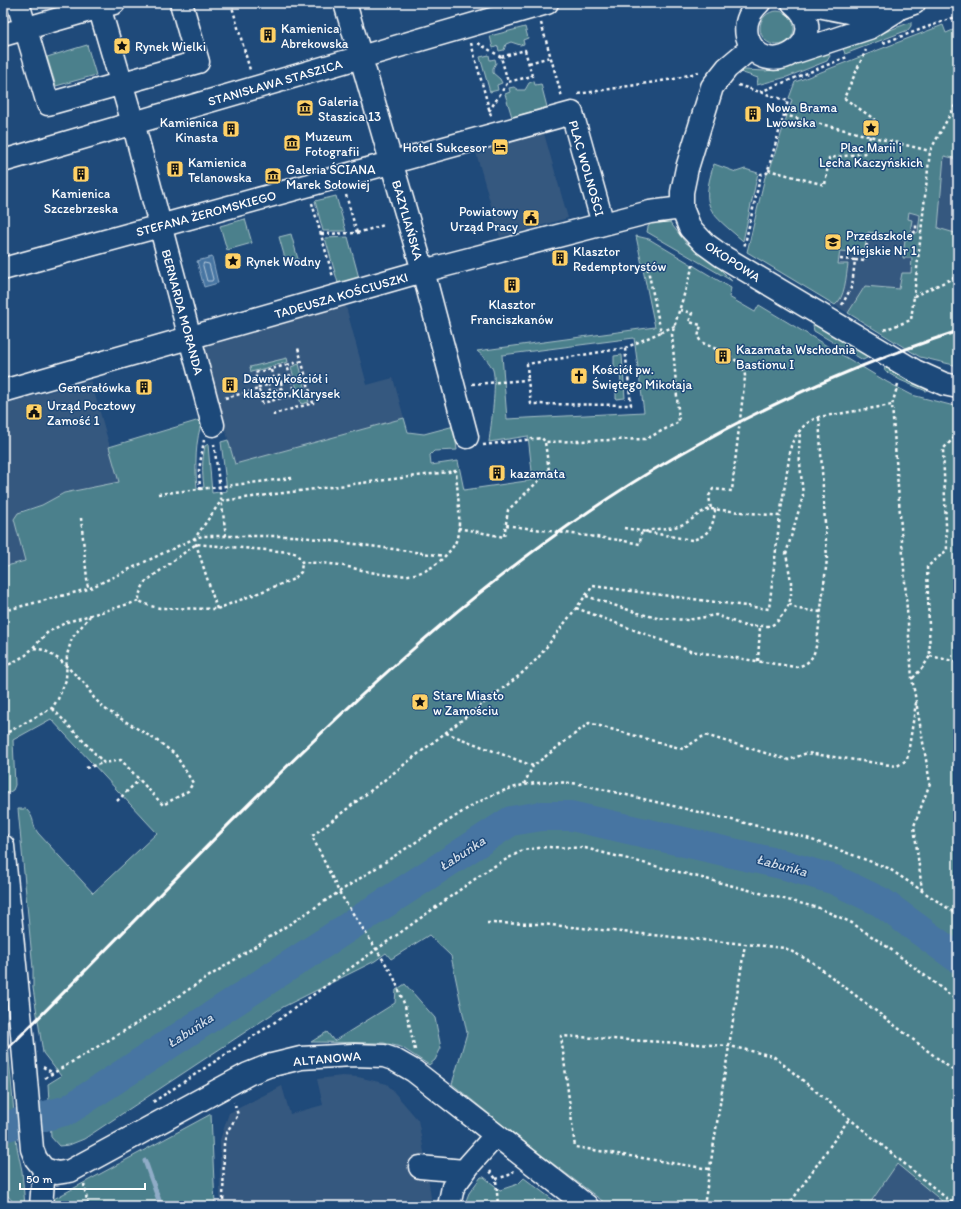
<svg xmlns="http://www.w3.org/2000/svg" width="961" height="1209" font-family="Itim,sans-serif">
<rect width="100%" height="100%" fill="#1f4a7a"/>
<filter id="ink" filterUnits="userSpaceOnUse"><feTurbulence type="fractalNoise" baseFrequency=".025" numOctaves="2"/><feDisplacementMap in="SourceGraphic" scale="8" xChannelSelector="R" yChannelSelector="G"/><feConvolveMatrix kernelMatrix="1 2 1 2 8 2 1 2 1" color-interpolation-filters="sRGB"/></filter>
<g filter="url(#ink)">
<path fill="#36587f" d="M543,130L568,218L500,237L475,149Z
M944,156L958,159V234L938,228Z
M769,172L920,215L908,315L871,327L747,252L765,177Z
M345,303L367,385L393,378L404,418L235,465L202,342Z
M91,381L120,482L64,493L42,505L23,510L14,519L25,561L3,567V404Z
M342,1076L358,1077L387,1084L418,1120L427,1168L432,1206H220V1140L229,1113L282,1086L290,1114L323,1105L317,1079Z
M897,1164L948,1206H868Z"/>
<path fill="#4c808c" stroke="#a6c0c6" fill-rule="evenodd" d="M760 28a17 17 0 1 1 34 0a17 17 0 1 1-34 0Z
M911,22V26L908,30L845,54L843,48Z
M943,25L946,33L958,28V159L944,156L938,228L958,234V366L920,357L848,313L865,286L899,289L902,273H911L912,258H903L905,240L918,232L920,215L909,212L908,219L912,220L910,232L903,236L868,232L864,253L840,251L838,264H848C846,277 845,298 835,305L747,252L765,177L769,172L792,100L789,98L795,82Z
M525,27L528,38L523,40L524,44L520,45L511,42L506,44L504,50L499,51L498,46L493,48L490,36Z
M87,45L96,75L56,86L47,57Z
M829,53L830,56L827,61L787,77L757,85L758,78L740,72L744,70L766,71Z
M489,55L490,60L495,59L496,63L493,68V73L500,79L502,83L497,85L498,90L490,92L480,57Z
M534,81L535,85L541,84L547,107L512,117L505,94L510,92L509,88L514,87L518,90H525L529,83Z
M714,164L736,172L745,169L758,173L743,241C711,213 699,209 714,164Z
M336,196L346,231H323L315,201Z
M245,219L252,243L227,250L220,226Z
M653,220L669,221L686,243L710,259L732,281L647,232L648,227Z
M291,234L298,259L286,262L279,237Z
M636,236L649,239L731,288L729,297L755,312L759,305L887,382L912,395L958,407V1206H948L897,1164L868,1206H609L519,1138L452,1084L467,1033L451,956L429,935L391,959L386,953L375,961L283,1007L84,1139L69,1145L59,1146L51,1137L48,1084L61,1076L43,1053L33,988V969L18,809H26C36,819 31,824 38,833L93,893L157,833L51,719L13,740L15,785L13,790L3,796V567L25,561L14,519L18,513L42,505L64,493L119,482L109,447L203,419C195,439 195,467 197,488L204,487C202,473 202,460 205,446L208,444L212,493L227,491L221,442L228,440L235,464L404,418L408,432L424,434L454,426L457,450L434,451L430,455L431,465L458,461L464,490L533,480L528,436L489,442C491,425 497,384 493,370C490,362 483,356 477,351L655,327ZM634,338L644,412L507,419L502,355Z
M348,237L359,278L338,283L325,238Z
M815,322L871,356L863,360L814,331L813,326Z
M622,355L625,398L616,399V390L621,385L620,372L614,366V356Z
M287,358L288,362L251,372L250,367Z
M299,364L309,402L301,404L291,367Z
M884,365L926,387V391L900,380L885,371Z
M405,984L435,1018L441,1048L435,1060L429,1065L401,1047L384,1043L311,1042L327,1032L334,1041L395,1003L396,990Z
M3,989L17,1147L22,1171L25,1206H10L13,1202L3,1190Z
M211,1114L215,1206H53L52,1200Z
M481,1177H484L500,1190L518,1184L524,1178L561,1206H464L469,1193Z"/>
<path fill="#4675a2" stroke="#90acc7" d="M212,257L218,283L204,287L197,261Z"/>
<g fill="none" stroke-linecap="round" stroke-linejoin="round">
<path stroke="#b5c8da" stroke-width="1" d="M204,263L209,264L213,279L212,281H207L203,266Z"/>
<path stroke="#90acc7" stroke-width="5" d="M145,1161L161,1206"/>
<path stroke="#4675a2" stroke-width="30" d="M3,1127L68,1110L511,821L542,816H571L785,865L835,880L881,902L958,958"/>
<g stroke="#fff" stroke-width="25">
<path id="minor" d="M18,3L48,104L198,62L181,3
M98,3L135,130L213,425
M345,3L423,271L467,437
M759,3C750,12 744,22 747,36C761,87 839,41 793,3
M803,3L853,13L897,9L914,3
M3,35L114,3
M752,47L727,68L712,87L687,168L682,192V208L690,228L704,243L722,256L915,371L944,384L958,387
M796,52L869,28L896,11
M3,161L547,3
M3,269L572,113L603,224
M3,391L423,271L650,212L682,208
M3,846L22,1034L32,1149L36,1159L44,1169L57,1173L70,1171L248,1074L268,1066L301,1058L353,1055L384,1056L393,1059L414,1071L587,1206
M420,1167L464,1171
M41,1206L44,1169
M449,1206L453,1187L470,1164L496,1135"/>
</g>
<path stroke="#fff" stroke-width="2.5" stroke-dasharray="3 3" stroke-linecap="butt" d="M231,3L250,70
M541,23L562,97
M471,43L491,116
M478,43L501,57
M883,43L958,16
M525,50L532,76L508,82L501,57Z
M529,63L550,57
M738,85L788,101L767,173L761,174L744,248
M760,92L847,57
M578,94L674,79L699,72
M958,100L930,151L914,296L958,276
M489,111L508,82
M784,115L930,151
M768,170L825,185L829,158L866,153L874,119L844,98L866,50
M346,195L357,233
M312,203L333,277
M321,234L357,233L384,225
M840,259L855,260L852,286L842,305
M855,260L865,261L868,234L905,238L916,231V223
M680,310L692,313L689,322L701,325L698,337L701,342C716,350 745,358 745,377
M884,330L911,320L914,296
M661,332L675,326
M625,348L661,332L646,260
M287,365L302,361
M271,370L273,377
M281,382L282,388L270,391L267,379L279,376L281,382L291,379
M472,384L528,380L531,404L631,405L625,348L527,364L528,380
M898,384L892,405L912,678L930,783L914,826L922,890
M258,387L268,385
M276,389L278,399
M225,398L259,389L262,403L295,395L287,365L255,373L259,389
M274,416V414L313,403L298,348
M214,444L226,536H295L445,556
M483,445L542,438L545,442L646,439L679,422L672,334L694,262
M200,490L199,470L204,440
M158,494L292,478
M711,509L780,516L791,446C795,434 806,421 819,417L892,405
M81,518L88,589
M506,525L519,527
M458,528L504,537L508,510L549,471L545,442
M624,528L692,540C709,536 714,525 715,509
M619,540L640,544L641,534C652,527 668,530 681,525C693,521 699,511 711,509L709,496L713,489L732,491L734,471
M586,596L638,613L657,618L688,620L716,615L745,626H770L776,623L787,609L791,597V581L786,554L803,496L799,452L800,430
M789,604L798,609L821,612
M576,608L690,651L796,667C811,664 814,656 817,642L827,559L819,417
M217,609L196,544L195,538L221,501L456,471C457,492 462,517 457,538C455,546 449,552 443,558C414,588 374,572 339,565C327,563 314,563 302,562L297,554L291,552L196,544L145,582L139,595V601L150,606L160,608L217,609L294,579L301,572L302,562
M3,611L88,589L195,538L203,536H226
M34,648L44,650L60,660L85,684L94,698L105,709L156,740L175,754L193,783L188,791L163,805L121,760L104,763L52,708
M930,656L958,662
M758,661L760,627
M3,665L10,664L26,655L48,632L67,622L139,601
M913,678L923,667L930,656L927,567L947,550L943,449L958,434
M446,733L533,766L589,723L683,749L705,735L789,760L807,753L897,766L907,760L916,703
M3,735L52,708L58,699L66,680L67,655L72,638L90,616
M86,768L103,763
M524,784L533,766
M117,801L139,780
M487,923L541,924L785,948L812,962L958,1074
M415,1050L405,1006L393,975L339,892L312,836L520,675L538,658L593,586L769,609L780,516
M43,1067L53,1073
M45,1078L134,1025L473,805C512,784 537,779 580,784L804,837L888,868L958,915
M153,1102L278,1020L489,869L523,850L546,847L585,848L819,908L852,923L889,948L958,1001
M709,1169L575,1147L561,1036L729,1046L773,1056L956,1206
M490,1171L496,1179L498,1206
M496,1179L509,1175L514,1171
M84,1184L88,1206
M223,1206L224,1143L228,1130L238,1115L234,1102
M704,1206L745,944
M788,1206L849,1119"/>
<use href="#minor" stroke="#1f4a7a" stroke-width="22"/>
<path stroke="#fff" stroke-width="3" d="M3,1053C192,868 367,663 588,512C702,434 827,374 958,331"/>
<path stroke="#fff" stroke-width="2.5" stroke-dasharray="3 3" stroke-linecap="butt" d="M734,471L745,377
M519,527L619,540"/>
</g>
</g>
<defs>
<g id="building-square" transform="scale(0.9)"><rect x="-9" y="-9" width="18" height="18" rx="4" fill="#ffd166" stroke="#1f4a7a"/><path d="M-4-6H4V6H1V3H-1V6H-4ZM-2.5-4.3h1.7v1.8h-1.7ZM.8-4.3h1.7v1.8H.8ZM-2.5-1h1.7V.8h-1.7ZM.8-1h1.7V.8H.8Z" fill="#111"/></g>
<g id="sight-square" transform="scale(0.9)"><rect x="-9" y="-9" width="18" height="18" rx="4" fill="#ffd166" stroke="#1f4a7a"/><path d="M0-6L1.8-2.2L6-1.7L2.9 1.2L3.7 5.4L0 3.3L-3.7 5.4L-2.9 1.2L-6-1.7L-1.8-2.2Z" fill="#111"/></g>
<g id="museum-square" transform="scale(0.9)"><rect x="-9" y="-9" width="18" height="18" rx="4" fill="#ffd166" stroke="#1f4a7a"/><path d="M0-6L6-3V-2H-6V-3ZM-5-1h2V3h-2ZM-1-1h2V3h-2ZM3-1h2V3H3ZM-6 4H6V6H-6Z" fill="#111"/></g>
<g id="hotel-square" transform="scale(0.9)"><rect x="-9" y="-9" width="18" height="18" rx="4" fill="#ffd166" stroke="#1f4a7a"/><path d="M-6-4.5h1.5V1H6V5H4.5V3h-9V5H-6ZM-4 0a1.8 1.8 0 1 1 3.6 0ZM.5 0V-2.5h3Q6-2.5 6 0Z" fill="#111"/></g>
<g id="civic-square" transform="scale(0.9)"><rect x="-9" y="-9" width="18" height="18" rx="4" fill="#ffd166" stroke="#1f4a7a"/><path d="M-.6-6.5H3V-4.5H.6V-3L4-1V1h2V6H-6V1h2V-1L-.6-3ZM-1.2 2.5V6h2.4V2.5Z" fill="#111"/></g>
<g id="school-square" transform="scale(0.9)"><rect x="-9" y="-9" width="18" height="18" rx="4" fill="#ffd166" stroke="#1f4a7a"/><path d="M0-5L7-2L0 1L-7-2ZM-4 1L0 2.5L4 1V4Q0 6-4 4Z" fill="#111"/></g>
<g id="church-square" transform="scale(0.9)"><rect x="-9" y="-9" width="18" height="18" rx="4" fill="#ffd166" stroke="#1f4a7a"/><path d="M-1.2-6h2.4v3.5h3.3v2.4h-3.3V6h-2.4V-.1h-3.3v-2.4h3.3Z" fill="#111"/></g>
</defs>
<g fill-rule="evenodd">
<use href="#building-square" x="268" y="35"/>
<use href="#sight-square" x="122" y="46"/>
<use href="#museum-square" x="305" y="108"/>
<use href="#building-square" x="753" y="114"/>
<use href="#sight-square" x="871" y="128"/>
<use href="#building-square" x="231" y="129"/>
<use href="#museum-square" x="292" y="143"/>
<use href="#hotel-square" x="500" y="147"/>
<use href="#building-square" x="175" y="169"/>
<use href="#building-square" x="81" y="174"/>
<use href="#museum-square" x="273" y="176"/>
<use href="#civic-square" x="531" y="218"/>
<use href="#school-square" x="833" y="242"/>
<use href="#building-square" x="560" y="258"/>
<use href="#sight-square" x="233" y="261"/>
<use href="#building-square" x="512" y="285"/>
<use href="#building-square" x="723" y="356"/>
<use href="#church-square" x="579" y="376"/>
<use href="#building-square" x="230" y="385"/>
<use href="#building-square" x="144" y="387"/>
<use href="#civic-square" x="34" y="412"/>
<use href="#building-square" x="497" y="473"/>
<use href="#sight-square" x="420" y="702"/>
</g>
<g text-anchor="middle" stroke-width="3" stroke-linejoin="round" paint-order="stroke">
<g font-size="13" fill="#fff" stroke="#1f4a7a" text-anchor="start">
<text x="281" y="33">Kamienica<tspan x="281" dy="15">Abrekowska</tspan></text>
<text x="135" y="51">Rynek Wielki</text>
<text x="318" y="106">Galeria<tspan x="318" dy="15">Staszica 13</tspan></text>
<text x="766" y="112">Nowa Brama<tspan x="766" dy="15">Lwowska</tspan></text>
<text x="218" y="127" text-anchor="end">Kamienica<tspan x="218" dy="15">Kinasta</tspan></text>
<text x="305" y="141">Muzeum<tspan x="305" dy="15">Fotografii</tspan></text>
<text x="487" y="152" text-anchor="end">Hotel Sukcesor</text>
<text x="871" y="152" text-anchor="middle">Plac Marii i<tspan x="871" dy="15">Lecha Kaczyńskich</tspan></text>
<text x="188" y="167">Kamienica<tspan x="188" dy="15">Telanowska</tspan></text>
<text x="286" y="174">Galeria ŚCIANA<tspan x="286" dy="15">Marek Sołowiej</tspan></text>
<text x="81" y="198" text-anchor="middle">Kamienica<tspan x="81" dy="15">Szczebrzeska</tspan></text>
<text x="518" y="216" text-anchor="end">Powiatowy<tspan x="518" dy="15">Urząd Pracy</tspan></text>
<text x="846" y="240">Przedszkole<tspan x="846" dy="15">Miejskie Nr 1</tspan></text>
<text x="573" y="256">Klasztor<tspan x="573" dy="15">Redemptorystów</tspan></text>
<text x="246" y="266">Rynek Wodny</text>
<text x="512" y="309" text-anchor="middle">Klasztor<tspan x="512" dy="15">Franciszkanów</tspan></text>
<text x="736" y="354">Kazamata Wschodnia<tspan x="736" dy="15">Bastionu I</tspan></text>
<text x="592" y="374">Kościół pw.<tspan x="592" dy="15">Świętego Mikołaja</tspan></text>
<text x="243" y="383">Dawny kościół i<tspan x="243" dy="15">klasztor Klarysek</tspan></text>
<text x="131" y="392" text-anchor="end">Generałówka</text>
<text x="47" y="410">Urząd Pocztowy<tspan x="47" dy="15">Zamość 1</tspan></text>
<text x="510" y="478">kazamata</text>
<text x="433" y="700">Stare Miasto<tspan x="433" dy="15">w Zamościu</tspan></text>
</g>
<g font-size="13" fill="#fff" stroke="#1f4a7a">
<text transform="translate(275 82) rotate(-16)" y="5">STANISŁAWA STASZICA</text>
<text transform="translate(587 168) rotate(74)" y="5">PLAC WOLNOŚCI</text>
<text transform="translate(206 213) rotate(-15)" y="5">STEFANA ŻEROMSKIEGO</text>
<text transform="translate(408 220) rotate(74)" y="5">BAZYLIAŃSKA</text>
<text transform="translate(733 261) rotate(33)" y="5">OKOPOWA</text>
<text transform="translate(341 295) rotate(-16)" y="5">TADEUSZA KOŚCIUSZKI</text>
<text transform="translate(183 312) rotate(75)" y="5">BERNARDA MORANDA</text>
<text transform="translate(327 1058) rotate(-5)" y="5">ALTANOWA</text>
</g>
<g font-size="14" font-style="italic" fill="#d1dce8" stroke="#1f4a7a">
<text transform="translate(462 853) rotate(-33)" y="5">Łabuńka</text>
<text transform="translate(782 865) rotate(15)" y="5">Łabuńka</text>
<text transform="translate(190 1030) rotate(-33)" y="5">Łabuńka</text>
</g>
</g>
<rect width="961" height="1209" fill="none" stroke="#1f4a7a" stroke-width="16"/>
<rect x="8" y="8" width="945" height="1193" fill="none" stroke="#fff" stroke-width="1.5" filter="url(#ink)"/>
<path d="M20 1183v6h125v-6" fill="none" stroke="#ffffff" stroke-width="2"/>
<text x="26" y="1183" font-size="12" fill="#ffffff" stroke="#1f4a7a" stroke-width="3" paint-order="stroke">50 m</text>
</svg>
